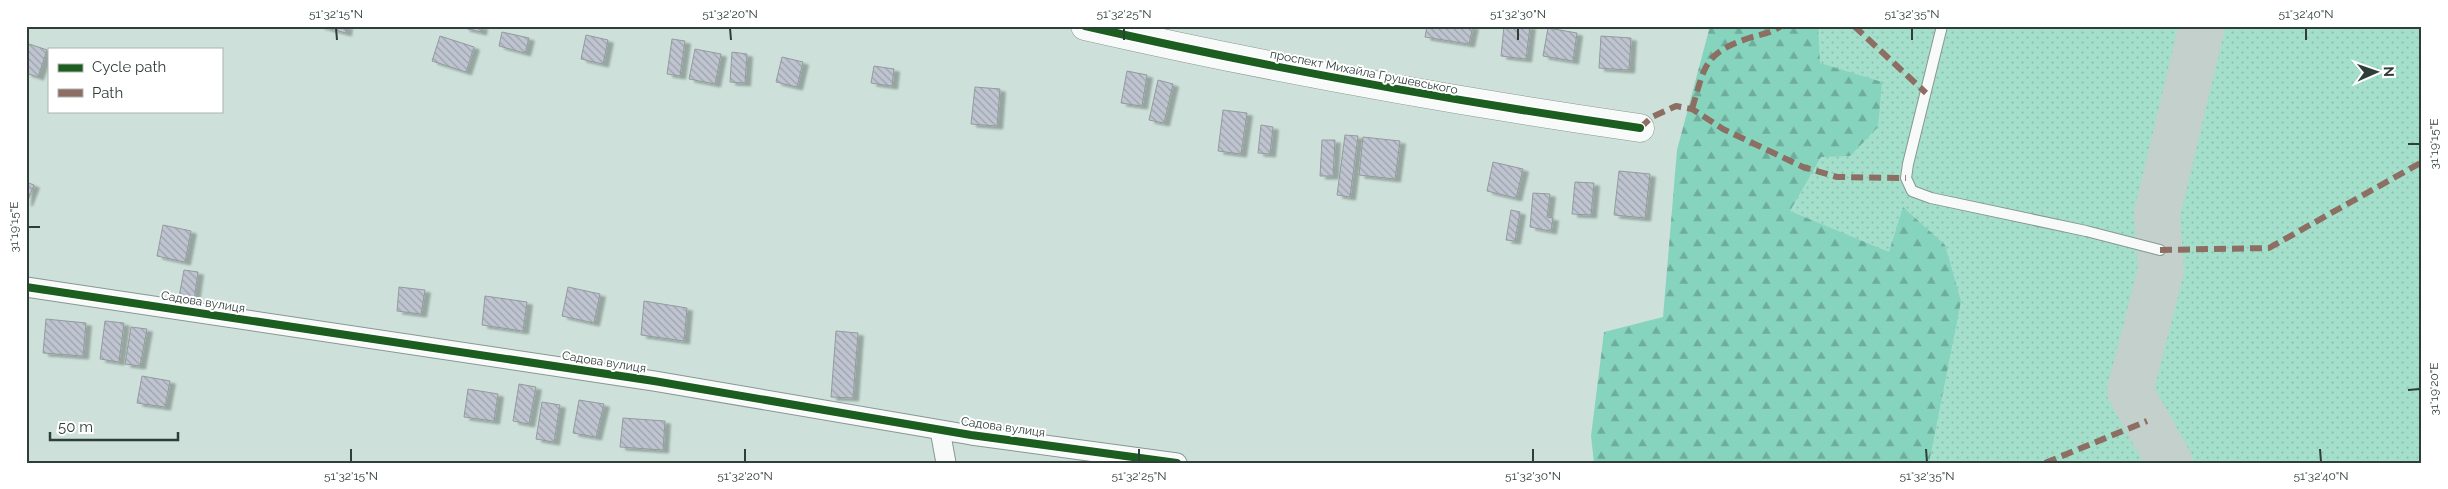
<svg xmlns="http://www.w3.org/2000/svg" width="2448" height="489" font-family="Raleway,sans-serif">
<defs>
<pattern id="grass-dots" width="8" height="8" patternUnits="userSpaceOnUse" patternTransform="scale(1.25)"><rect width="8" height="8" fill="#a4dfcb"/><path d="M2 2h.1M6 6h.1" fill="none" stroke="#8ec0af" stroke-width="1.8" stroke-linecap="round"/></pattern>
<pattern id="forest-firs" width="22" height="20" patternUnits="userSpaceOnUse" patternTransform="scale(1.25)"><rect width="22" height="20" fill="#86d4be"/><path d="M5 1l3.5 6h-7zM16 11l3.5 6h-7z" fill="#6ead9b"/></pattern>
<pattern id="building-back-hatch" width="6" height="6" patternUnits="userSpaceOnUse" patternTransform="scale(1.25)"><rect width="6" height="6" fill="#bfc4d1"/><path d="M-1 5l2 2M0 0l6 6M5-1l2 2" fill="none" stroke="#9ca1ab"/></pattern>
<filter id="shadow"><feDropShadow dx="5.5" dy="3" stdDeviation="1" flood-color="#0004"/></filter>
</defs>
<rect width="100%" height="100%" fill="#cde1da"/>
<path fill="url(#grass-dots)" d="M1719,26H2422V463H1677Z"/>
<path fill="url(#forest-firs)" d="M1710,26H1818L1820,63L1882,82L1878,127L1850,156L1821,157L1790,211L1889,252L1903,207L1945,245L1961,301L1929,463H1594L1591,436L1604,332L1663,317L1677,150Z"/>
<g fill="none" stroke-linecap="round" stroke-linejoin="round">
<path stroke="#c3d0cb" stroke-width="46" d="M2170,463L2130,391L2161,270L2157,214L2202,26"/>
</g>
<path fill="url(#building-back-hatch)" stroke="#939b9c" filter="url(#shadow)" d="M319,26H347L346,33Z
M465,26H482L481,32L464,28Z
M1427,26H1473L1469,44L1425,37Z
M1504,26H1530L1526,59L1501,56Z
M1548,28L1577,33L1573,61L1543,56Z
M502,32L529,38L525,53L499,46Z
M586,35L608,40L603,64L581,59Z
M440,36L474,47L466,72L432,61Z
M1601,36L1631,38L1629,70L1599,68Z
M672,39L685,41L680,76L667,74Z
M26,43L47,50L38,77L26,73Z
M695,49L721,54L715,84L689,79Z
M732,52L747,54L745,83L730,82Z
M782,57L803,62L797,87L776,82Z
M874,66L894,69L892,86L871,83Z
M1127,71L1147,75L1142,106L1121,103Z
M1158,80L1173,84L1164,123L1149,120Z
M975,87L1000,89L997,126L971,124Z
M1223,110L1247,113L1241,154L1218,151Z
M1261,125L1273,127L1270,154L1258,153Z
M1345,135L1358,136L1350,197L1337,195Z
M1363,137L1400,141L1395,179L1359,175Z
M1322,140H1335L1333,176H1320Z
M1493,162L1523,169L1516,198L1487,191Z
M1619,171L1650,174L1645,218L1614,215Z
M26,182L34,185L27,203H26Z
M1575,182L1594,183L1591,215L1572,214Z
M1533,193L1550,194L1547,217L1553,218L1551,231L1530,227Z
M1511,210L1520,212L1515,241L1506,240Z
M163,225L191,231L185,262L157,256Z
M184,270L198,272L194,300L179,297Z
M399,287L425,290L421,314L397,311Z
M568,287L600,294L594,323L562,316Z
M485,296L527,302L523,331L482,325Z
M644,301L687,308L684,341L641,335Z
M46,319L86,323L83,356L43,353Z
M105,321L124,323L119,362L100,359Z
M131,327L147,329L140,366L125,364Z
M836,331L858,333L853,398L831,397Z
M142,376L170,381L165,407L137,403Z
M519,384L536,387L529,424L513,421Z
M468,389L498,394L494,421L464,417Z
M579,400L604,404L596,437L573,433Z
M542,402L560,405L554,442L536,439Z
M623,418L665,421L663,450L620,447Z"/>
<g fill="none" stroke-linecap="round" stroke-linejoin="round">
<g stroke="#889791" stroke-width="12">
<path id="lane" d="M1942,26L1908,164L1906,178L1912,191L1931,198L2086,231L2160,250"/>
</g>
<g stroke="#889791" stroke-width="21">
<path id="street" d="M26,287L654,381L971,435L1177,463
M940,430L946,463"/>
</g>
<g stroke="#889791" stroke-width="29">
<path id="secondary" d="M1085,26C1269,68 1454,101 1640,128"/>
</g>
<use href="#lane" stroke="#f8faf9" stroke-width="10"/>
<use href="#street" stroke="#f8faf9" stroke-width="19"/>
<use href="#secondary" stroke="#f8faf9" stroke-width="28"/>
<path stroke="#8d6e63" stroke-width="6" stroke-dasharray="12 6" stroke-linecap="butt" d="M1854,26L1926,93
M1692,109C1705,67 1702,54 1749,38C1761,34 1770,34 1781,26
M1640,128L1652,117L1676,106L1692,109L1723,129L1803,167L1837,177L1906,178
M2160,250L2269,248L2422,162
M2045,463L2147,421"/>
<g stroke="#fff" stroke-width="11">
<path id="cycleway" d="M1085,26C1269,68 1454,101 1640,128
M26,287L654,381L971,435L1177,463"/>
</g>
<use href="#cycleway" stroke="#1b5e20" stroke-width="8"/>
</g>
<path fill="none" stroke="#2f3e39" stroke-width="2" d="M336,28L337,40M730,28L731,40M1124,28V40M1518,28V40M1912,28V40M2306,28V40M2408,144H2420M28,227H40M2408,390L2420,389M351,449V462M745,449V462M1139,449V462M1533,449V462M1926,449L1927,462M2320,449L2321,462"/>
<g text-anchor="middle" stroke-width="4" stroke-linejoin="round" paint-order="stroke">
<g font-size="12" fill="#2f3e39" stroke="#fff">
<text transform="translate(1364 72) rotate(11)" y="4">проспект Михайла Грушевського</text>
<text transform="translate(203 302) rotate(9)" y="4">Садова вулиця</text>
<text transform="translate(604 362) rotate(9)" y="4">Садова вулиця</text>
<text transform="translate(1003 427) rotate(8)" y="4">Садова вулиця</text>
</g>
</g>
<rect width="2448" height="489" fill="none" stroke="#ffffff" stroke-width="55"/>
<rect x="48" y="48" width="175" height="65" fill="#ffffff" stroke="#acb2b0"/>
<rect x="58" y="64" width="25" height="8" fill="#1b5e20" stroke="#acb2b0"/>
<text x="92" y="72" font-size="15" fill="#2f3e39">Cycle path</text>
<rect x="58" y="89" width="25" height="8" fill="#8d6e63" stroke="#acb2b0"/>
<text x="92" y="98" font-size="15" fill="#2f3e39">Path</text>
<g transform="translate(2376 72) rotate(88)" stroke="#ffffff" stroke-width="4" paint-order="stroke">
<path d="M0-4L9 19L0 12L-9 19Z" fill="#2f3e39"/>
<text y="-8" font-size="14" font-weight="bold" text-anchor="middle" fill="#2f3e39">N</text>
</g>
<path d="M50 432v8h128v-8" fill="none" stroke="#2f3e39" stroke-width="2.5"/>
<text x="58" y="432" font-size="15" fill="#2f3e39" stroke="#ffffff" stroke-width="4" paint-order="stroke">50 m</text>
<rect x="28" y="28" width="2392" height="434" fill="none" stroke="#2f3e39" stroke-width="2"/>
<g font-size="12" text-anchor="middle" fill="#2f3e39">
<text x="336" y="18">51°32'15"N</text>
<text x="730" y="18">51°32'20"N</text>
<text x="1124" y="18">51°32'25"N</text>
<text x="1518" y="18">51°32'30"N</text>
<text x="1912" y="18">51°32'35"N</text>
<text x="2306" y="18">51°32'40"N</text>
<text transform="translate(2434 144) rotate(-90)" y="4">31°19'15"E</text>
<text transform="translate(14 227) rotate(-90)" y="4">31°19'15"E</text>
<text transform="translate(2434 389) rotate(-90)" y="4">31°19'20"E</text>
<text x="351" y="480">51°32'15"N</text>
<text x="745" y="480">51°32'20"N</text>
<text x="1139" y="480">51°32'25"N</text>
<text x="1533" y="480">51°32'30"N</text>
<text x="1927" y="480">51°32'35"N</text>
<text x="2321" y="480">51°32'40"N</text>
</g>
</svg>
